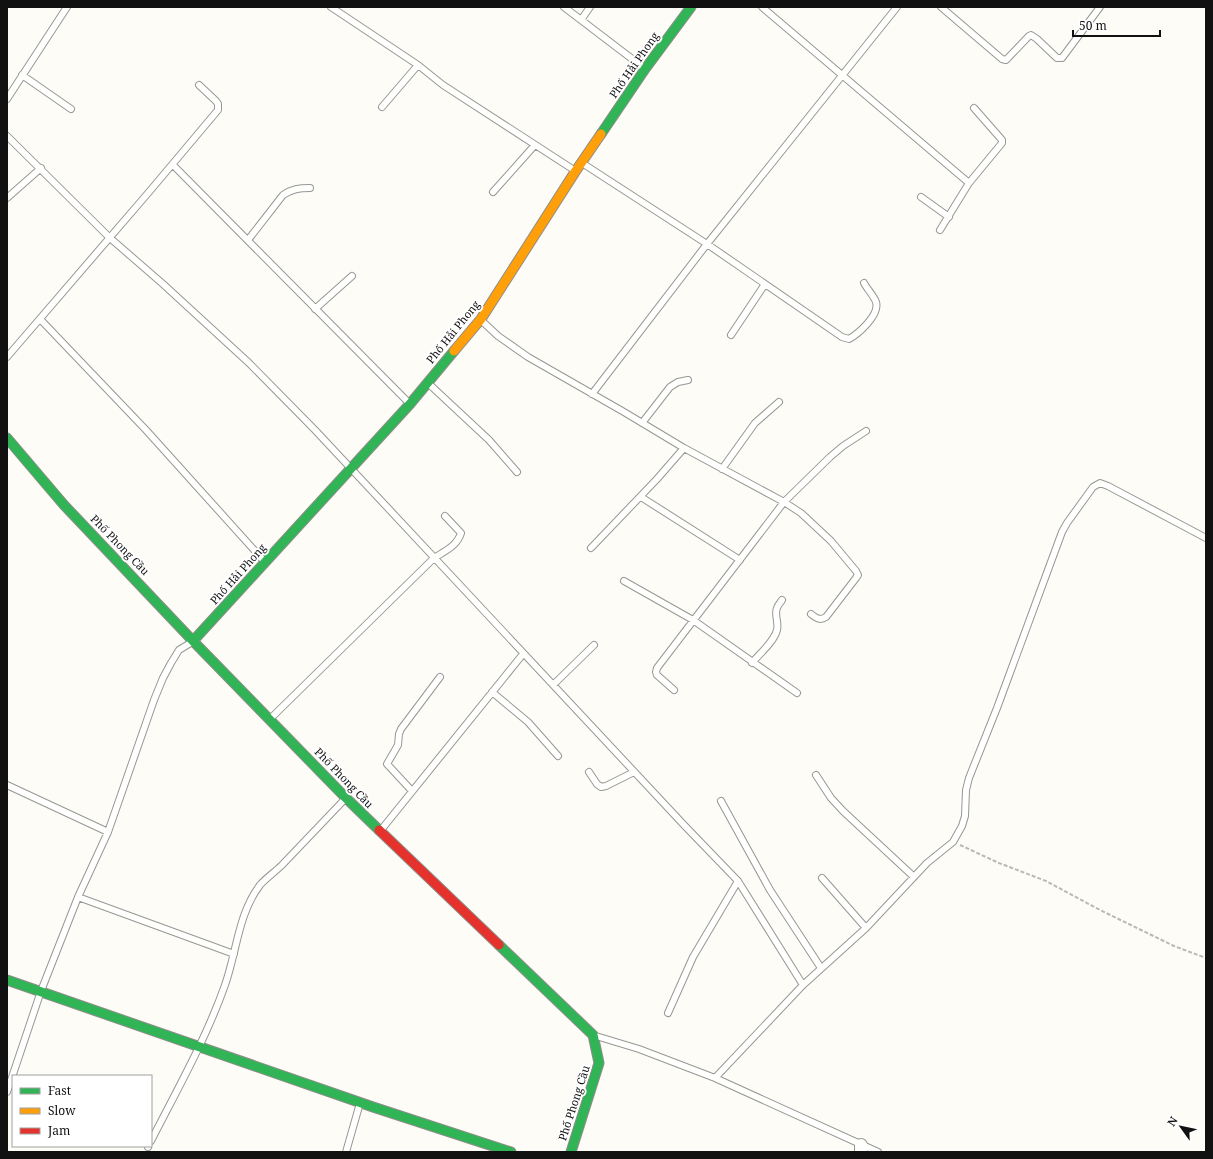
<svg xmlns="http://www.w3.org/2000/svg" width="1213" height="1159" font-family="'Noto Serif',serif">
<rect width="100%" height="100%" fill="#fdfcf7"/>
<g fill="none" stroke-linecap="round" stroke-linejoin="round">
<g stroke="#979795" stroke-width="8">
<path id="lane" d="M331,7L418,65L443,85L574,170
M564,7L644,68
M762,7L969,183L1002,143V140L974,108
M941,7L1002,59L1006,60L1029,36L1031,35L1037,39L1057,58H1062L1100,7
M581,20L590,7
M22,75L71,109
M7,99L67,7
M382,107L418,65
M7,136L110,238L163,284L249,363L315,430L684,825L738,881L803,985
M582,163L707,244L842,337L849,339C858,334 880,315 876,302C874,296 867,289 864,283
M173,165L410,404
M493,192L534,146
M921,197L949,217
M7,198L41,168
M940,230L969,183
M248,240L283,195C292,189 299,188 310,188
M315,309L352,276
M40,319L146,430L264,561
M482,321L498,336L528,357L624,412L684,448L784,502L801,513L831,541L856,571L858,575L856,578L826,617C820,621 816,618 811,614
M731,335L765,284
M7,357L149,192L218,110V104L216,101L199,85
M429,384L489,440L517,472
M592,394L707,244L897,7
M642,423L670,387L678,382L688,380
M722,469L755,423L779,402
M641,497L740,560
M591,548L657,479L684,448
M624,581L693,620L797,693
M752,663C760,653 774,642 777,630C779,622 774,615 777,608C778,605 780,603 782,600
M553,685L594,645
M674,690L657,675L656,672L657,668L784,502L830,457L843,446L866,431
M492,692L528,722L558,756
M270,719L434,558C445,551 457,546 461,533L445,516
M589,772L597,784L601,787L606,786L634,772
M816,775L831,798L843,811L914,877
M7,785L108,832
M412,791L387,764L398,745L399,734L401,729L440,677
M721,801L770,890L821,968
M381,830L523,654
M822,878L866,928
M78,897L234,954
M668,1013L693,957L738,881
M596,1036L639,1049L715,1078L803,985L866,928L927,863L953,842L962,826L965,816L966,790L969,778L997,708L1062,532L1067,523L1093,487L1100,483L1108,486L1206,538
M715,1078L878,1152
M7,1092L41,991L78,897L108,832L154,700L163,678L171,663L179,650L192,642
M151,1141C177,1090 206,1039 225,985C237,951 238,914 260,885C266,878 275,872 282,865C303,843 324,821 345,799
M148,1147V1146
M346,1152L360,1103"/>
</g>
<g stroke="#979795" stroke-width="14">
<path id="street" d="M861,1152V1145"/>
</g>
<g stroke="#8e8d8b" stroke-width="11">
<path id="fast" d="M601,134L645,69L691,7
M7,438L64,505L193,641L346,798L379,830
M193,641L410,404L454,351
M499,945L593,1035L599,1063L571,1152
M7,980L373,1107L511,1152"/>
</g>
<g stroke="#8e8d8b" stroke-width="11">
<path id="slow" d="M454,351L481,319L575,172L601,134"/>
</g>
<g stroke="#8e8d8b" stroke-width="11">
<path id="jam" d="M379,830L499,945"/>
</g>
<path stroke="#b9b9b8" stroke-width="2" stroke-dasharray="4 2" stroke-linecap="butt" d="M960,845L999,863L1046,881L1100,910L1174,946L1206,958"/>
<use href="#lane" stroke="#fffffe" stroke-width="6"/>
<use href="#street" stroke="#fffffe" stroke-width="12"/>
<use href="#fast" stroke="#30b455" stroke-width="9"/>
<use href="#slow" stroke="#ff9f0a" stroke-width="9"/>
<use href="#jam" stroke="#e5322d" stroke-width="9"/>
</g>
<g text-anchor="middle" stroke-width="4" stroke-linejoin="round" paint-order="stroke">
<g font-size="11" fill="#111" stroke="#fff">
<text transform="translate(634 65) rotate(-55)" y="4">Phố Hải Phong</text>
<text transform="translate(453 332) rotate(-51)" y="4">Phố Hải Phong</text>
<text transform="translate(120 545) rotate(46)" y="4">Phố Phong Cầu</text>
<text transform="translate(238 574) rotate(-48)" y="4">Phố Hải Phong</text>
<text transform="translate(344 778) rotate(46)" y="4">Phố Phong Cầu</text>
<text transform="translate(574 1103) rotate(-72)" y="4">Phố Phong Cầu</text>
</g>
</g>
<rect width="1213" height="1159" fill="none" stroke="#111111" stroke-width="16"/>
<rect x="12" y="1075" width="140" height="72" fill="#ffffff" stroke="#a0a0a0"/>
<rect x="20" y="1088" width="20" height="6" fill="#30b455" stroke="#a0a0a0"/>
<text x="48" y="1095" font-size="12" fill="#111111">Fast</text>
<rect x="20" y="1108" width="20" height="6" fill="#ff9f0a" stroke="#a0a0a0"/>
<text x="48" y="1115" font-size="12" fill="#111111">Slow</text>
<rect x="20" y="1128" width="20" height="6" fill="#e5322d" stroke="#a0a0a0"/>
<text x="48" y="1135" font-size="12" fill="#111111">Jam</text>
<g transform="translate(1181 1127) rotate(303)" stroke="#ffffff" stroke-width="3" paint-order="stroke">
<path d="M0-3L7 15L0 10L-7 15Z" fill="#111111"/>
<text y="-6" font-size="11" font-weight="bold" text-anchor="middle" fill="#111111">N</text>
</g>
<path d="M1073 30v6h87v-6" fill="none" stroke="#111111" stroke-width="2"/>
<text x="1079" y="30" font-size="12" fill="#111111" stroke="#ffffff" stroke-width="3" paint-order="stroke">50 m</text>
</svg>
